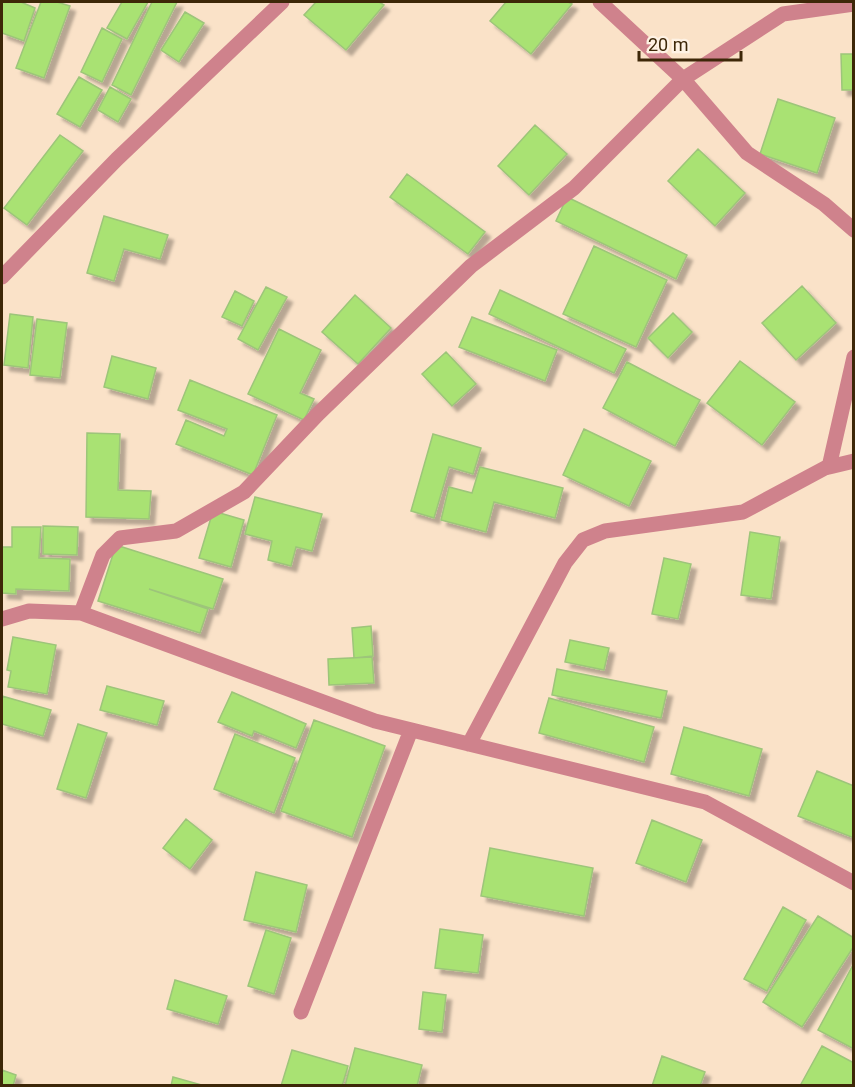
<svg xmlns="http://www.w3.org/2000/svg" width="855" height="1087" font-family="Roboto,sans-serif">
<defs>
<filter id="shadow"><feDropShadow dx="5.5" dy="5.5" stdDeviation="1.5" flood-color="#0004"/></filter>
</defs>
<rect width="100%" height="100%" fill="#fae2c8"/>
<path fill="#a9e273" stroke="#9dc57a" stroke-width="1.5" filter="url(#shadow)" d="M2,2H24L23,3L35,8L24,41L2,33Z
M41,2H57L70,6L44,78L16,68Z
M122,2H148L127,39L107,28Z
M152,2H177L131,95L112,85Z
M316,2H379L384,5L346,50L304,15Z
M506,2H568L572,4L531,54L490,21Z
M185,12L204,23L179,62L161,50Z
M102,28L122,39L102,82L81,72Z
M841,54H854V90H842Z
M79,77L102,90L80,127L57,114Z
M110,87L131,99L118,122L98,110Z
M778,99L835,118L817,173L760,154Z
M535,125L567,154L529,195L498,166Z
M60,135L83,151L27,225L4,208Z
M698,149L745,193L715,226L668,181Z
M407,174L485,232L468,254L390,197Z
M567,197L687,255L676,279L556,221Z
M104,216L168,235L160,259L124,249L114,281L87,273Z
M594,246L667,280L636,347L563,314Z
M802,286L836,323L796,360L762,323Z
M266,287L287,297L258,350L238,339Z
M500,290L626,349L614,373L489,314Z
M235,291L254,301L242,326L222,317Z
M355,295L391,328L358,364L322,332Z
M673,313L692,332L668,358L648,338Z
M10,314L33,317L28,368L4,365Z
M472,317L557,350L545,381L459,347Z
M37,319L67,323L60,378L30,375Z
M279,329L321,350L300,393L314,399L304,420L248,394Z
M446,352L476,384L452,406L422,374Z
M112,356L156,368L148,399L104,387Z
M740,361L795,402L762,445L707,403Z
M627,362L700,400L675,446L603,408Z
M190,380L277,415L253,475L176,444L186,420L224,436L227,429L178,410Z
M584,429L651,461L629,506L563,475Z
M87,433L120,434L118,490L151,491L149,519L86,517Z
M433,434L481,448L473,474L449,467L434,518L411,511Z
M480,467L563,488L555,518L494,502L486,532L441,520L449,487L472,493Z
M255,497L322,514L312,551L296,547L291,566L268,560L272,541L245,534Z
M213,511L244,520L231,567L199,558Z
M43,526L78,527L77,555L43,554Z
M12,527H41L39,558L70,559L69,591L16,589V594L2,593V547H12Z
M750,532L780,537L771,599L741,595Z
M116,545L223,579L213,609L149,589L208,609L200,633L98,601Z
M664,558L691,564L678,619L652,614Z
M371,626L373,656L354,658L352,628Z
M13,637L56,645L47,694L8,687L11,671L7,670Z
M570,640L609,648L604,670L565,662Z
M372,657L374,683L329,685L328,659Z
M557,669L667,691L661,718L552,695Z
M107,686L164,701L157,725L100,710Z
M232,692L306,724L296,748L254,731L252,736L218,722Z
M2,696L51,710L43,736L2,724Z
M549,698L654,727L644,762L539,733Z
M314,720L385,746L352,837L281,811Z
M78,724L107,733L86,798L57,789Z
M684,727L762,749L749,796L671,774Z
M235,734L295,758L274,813L214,789Z
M817,771L854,786V838L798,816Z
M186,819L212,840L190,869L163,848Z
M652,820L702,840L686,882L636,863Z
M490,848L593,868L584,916L481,896Z
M256,872L307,885L296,932L244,920Z
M783,907L806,920L767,991L744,979Z
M818,916L854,938V946L802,1027L763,1002Z
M440,929L483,935L478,973L435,968Z
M266,930L291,938L274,994L248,986Z
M854,963V1049L818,1030Z
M175,980L227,996L218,1024L167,1009Z
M423,992L446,995L442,1032L419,1029Z
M822,1046L854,1063V1086H800Z
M355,1048L422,1065L417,1086H345Z
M292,1050L348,1066L342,1086H281Z
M662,1056L705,1072L700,1086H652Z
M2,1070L16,1075L13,1086H2Z
M173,1077L205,1086H171Z"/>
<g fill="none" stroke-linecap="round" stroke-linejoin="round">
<path stroke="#cf828c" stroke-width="15" d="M600,2L683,79L747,153L824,204L854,230
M2,277L117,159L282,2
M829,467L854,357
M81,613L103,555L120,538L176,531L244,492L318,414L471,266L574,188L683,79L783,14L854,4
M2,619L29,611L81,613L375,721L705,802L854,883
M469,744L565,563L583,540L605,531L743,512L825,468L854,461
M301,1012L411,730"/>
</g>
<rect width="855" height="1087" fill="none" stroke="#3d2708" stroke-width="6"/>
<path d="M639 51v9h102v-9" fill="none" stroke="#3d2708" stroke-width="3"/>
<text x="648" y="51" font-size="18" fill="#3d2708" stroke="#fef2e4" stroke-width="4.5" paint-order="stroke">20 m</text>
</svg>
